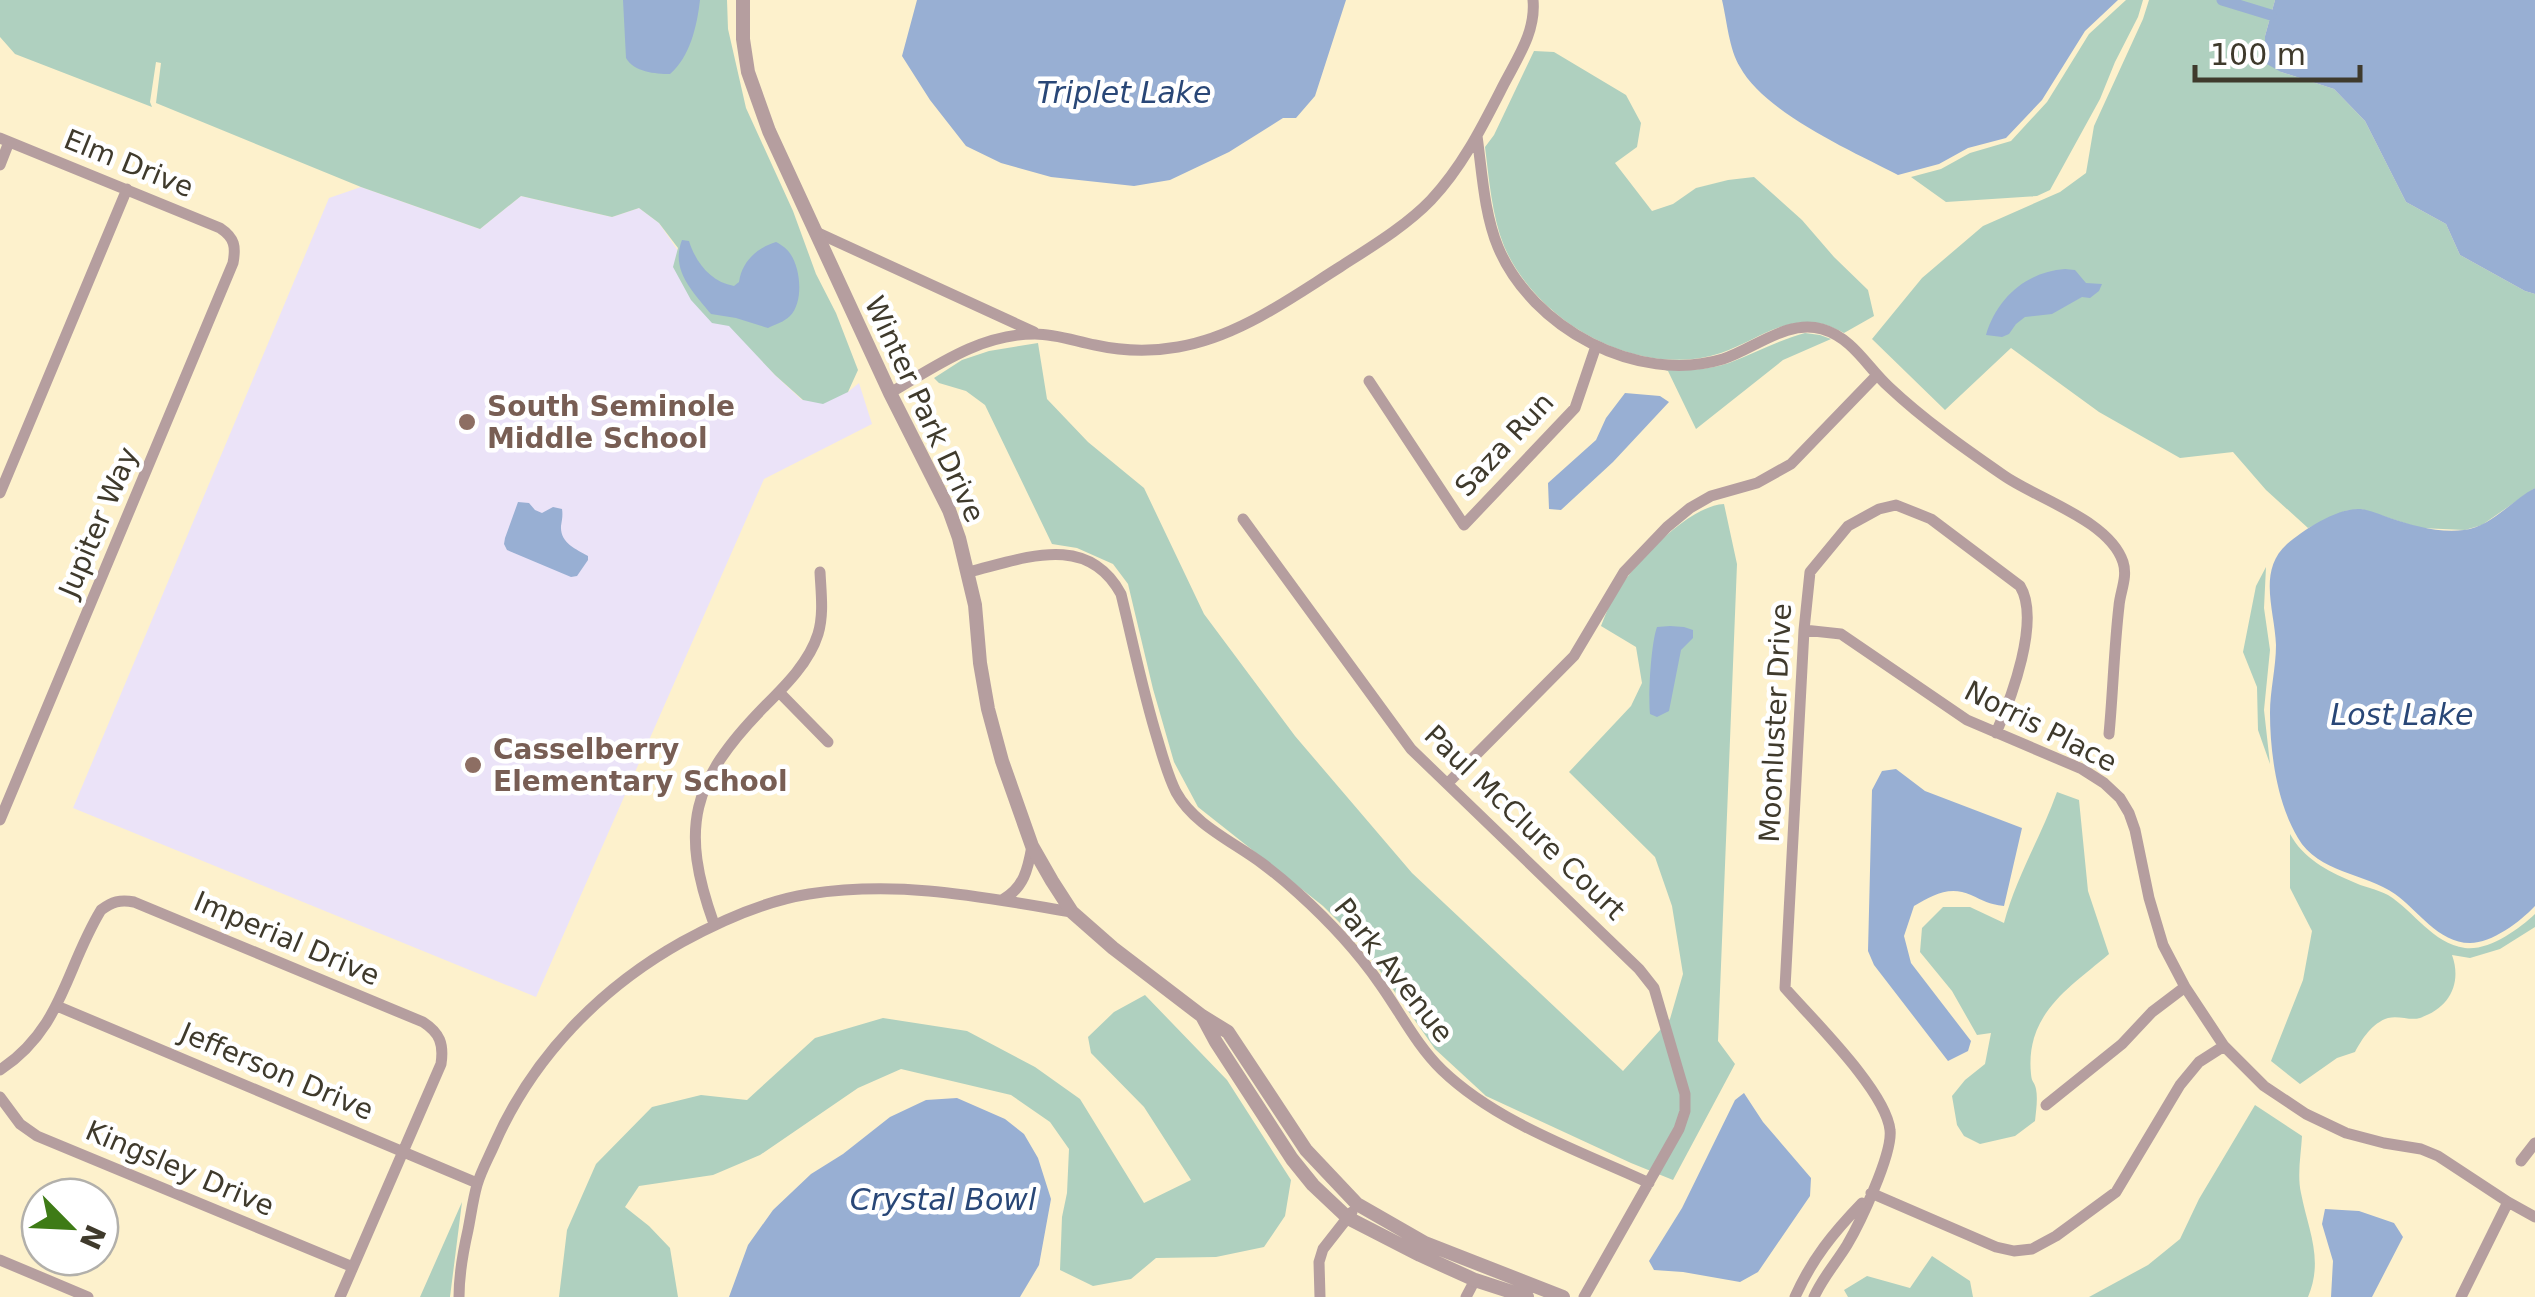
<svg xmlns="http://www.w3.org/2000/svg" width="2535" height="1297" font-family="'DejaVu Sans',sans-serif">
<rect width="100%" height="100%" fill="#fdf1cc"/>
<path fill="#ebe3f8" d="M361,187L480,229L521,196L612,217L639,208L659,223L729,325L775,375L802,400L848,392L859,383L872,424L764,479L536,997L73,808L329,198Z"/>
<path fill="#afd0bf" d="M0,0H727L728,29L746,108L793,211L816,274L836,313L858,370L848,392L823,404L803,400L775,375L729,326L712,323L691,300L673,267L678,248L659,223L639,208L612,217L521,196L480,229L361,187L156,103L161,63L156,62L150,102L152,107L15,54L0,37Z
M2126,0H2143L2138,17L2115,62L2100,99L2050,190L2037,196L1946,202L1911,177L1941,169L1970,153L2011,141L2047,102L2089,34Z
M2149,0H2275L2265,36L2281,72L2334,89L2365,121L2406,202L2446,224L2460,255L2525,291L2535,294V488L2482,525L2465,530L2420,528L2361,509L2345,511L2308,528L2266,490L2233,452L2180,458L2099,412L2011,348L1945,410L1872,339L1922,278L1983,226L2060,192L2086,173L2094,126L2143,19Z
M1534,51L1554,52L1626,95L1641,123L1637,147L1615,163L1652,211L1673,204L1696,188L1728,180L1754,177L1802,220L1834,257L1868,290L1874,316L1844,333C1838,330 1830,326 1823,324C1787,314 1754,342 1721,353C1639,380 1537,323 1504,246C1492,216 1489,179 1485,147L1494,135Z
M1805,333L1820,335L1831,339L1783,360L1696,429L1668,371L1665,370C1687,370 1709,370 1729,363C1755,353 1779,340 1805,333Z
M1038,343L1047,399L1088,442L1144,488L1204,614L1295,736L1412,873L1623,1071L1670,1019L1683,974L1672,906L1655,857L1569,772L1631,706L1642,683L1636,647L1601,626C1605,616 1609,605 1614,596C1633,565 1687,506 1724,504L1737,564L1718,1041L1735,1064L1673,1180L1631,1163L1486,1096L1435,1049L1361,944L1323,906L1198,807L1174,762L1153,689L1128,584L1113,564L1077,548L1052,544L985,405L966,391L939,383L934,378L962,360L989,351Z
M2266,567L2264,608L2270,650L2264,710L2270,764L2258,730L2257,687L2243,652L2256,586Z
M2057,792L2079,800L2088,891L2109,954C2069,988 2025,1014 2031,1074C2032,1084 2034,1080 2036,1089C2038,1099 2036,1111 2035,1121L2015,1136L1980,1144L1964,1136L1957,1125L1952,1096L1965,1080L1985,1064L1991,1033L1977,1035L1952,991L1920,952L1922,928L1943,907H1970L2004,923C2016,877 2041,837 2057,792Z
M2290,834C2303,858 2327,871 2351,881C2363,887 2377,889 2388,895C2415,912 2432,943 2465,948C2489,951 2519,929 2535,914V927L2500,949L2470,958L2452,955C2462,983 2450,1008 2420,1018C2410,1021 2399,1015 2388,1018C2372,1023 2362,1039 2355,1052L2337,1058L2300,1084L2271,1061L2303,980L2312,931L2290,888Z
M1145,995L1227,1080L1291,1180L1285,1216L1264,1247L1216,1257L1156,1258L1131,1279L1093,1286L1060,1270L1062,1217L1067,1193L1069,1149L1050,1122L1011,1095L901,1069L858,1088L760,1155L713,1175L639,1186L625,1207L649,1226L670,1248L678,1297H559L567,1230L596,1164L652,1107L701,1095L747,1100L815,1038L883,1018L967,1031L1035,1067L1080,1099L1144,1203L1191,1180L1144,1107L1091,1053L1088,1037L1114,1012Z
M2255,1105L2302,1136C2301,1154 2297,1175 2301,1193C2308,1230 2324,1259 2308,1297H2089L2148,1265L2180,1239L2199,1199Z
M462,1202L450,1297H420Z
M1932,1256L1970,1281L1973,1297H1848L1844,1290L1867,1276L1910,1288Z"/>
<path fill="#98afd3" d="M623,0H700C697,26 690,57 670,74C655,74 634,72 626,58Z
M917,0H1346L1315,96L1296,118H1283L1229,152L1170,180L1134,186L1051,177L1001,163L966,146L930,100L902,56Z
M1722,0H2118L2085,31L2042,100L2006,138L1968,148L1939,164L1898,175C1852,151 1765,113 1740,67C1729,49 1727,21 1722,0Z
M2275,0H2535V294L2525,291L2460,255L2446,224L2406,202L2365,121L2334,89L2281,72L2265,63V36Z
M682,240L689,241C696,263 711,282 734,286L739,282C742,261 757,248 776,242C780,244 786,248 789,252C801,267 804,302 790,316C784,322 776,324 768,328L736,318L711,314C693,292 670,270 682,240Z
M2065,269L2075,270L2086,283L2102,284L2099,291L2090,298L2082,297L2052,314L2025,317L2016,324L2009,334L2002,337L1986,335C1997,298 2026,272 2065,269Z
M1625,393L1660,396L1669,402L1613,462L1561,510L1549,509L1548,483L1596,440L1606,418Z
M2535,488V906C2520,922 2492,943 2470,943C2438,943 2418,910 2395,894C2365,873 2318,873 2298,838C2277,803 2270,753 2270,713C2270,690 2276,668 2276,645C2275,611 2257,571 2287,544C2303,530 2338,507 2361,509C2370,510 2381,515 2390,518C2414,526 2438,533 2464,530C2491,527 2512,500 2535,488Z
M518,502L529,503L535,510L542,513L553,507L562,509C563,515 562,520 561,526C560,543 576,549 588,556V560L577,576L571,577L507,550L504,544L505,538Z
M1670,626L1684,627L1693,630V638L1681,650L1669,711L1657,717L1650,714C1648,696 1651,643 1657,627Z
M1896,769L1925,791L2022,828L2004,906C1988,904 1984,901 1971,895C1950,885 1932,895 1914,906L1904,936L1911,963L1971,1041L1968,1051L1948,1061L1874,965L1868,951L1872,790L1882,771Z
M1744,1093L1763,1122L1811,1178L1810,1196L1758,1272L1740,1282L1683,1272L1654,1270L1649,1261L1682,1208L1735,1100Z
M957,1098L1005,1119L1024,1134L1038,1158L1051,1199L1039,1265L1020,1297H729L748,1245L773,1210L811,1174L843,1154L890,1117L926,1100Z
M2325,1209L2359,1211L2394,1223L2403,1237L2372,1297H2331L2333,1261L2322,1224Z"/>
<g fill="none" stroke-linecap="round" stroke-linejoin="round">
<path stroke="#98afd3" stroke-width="11" d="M2222,0L2271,15"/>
<path stroke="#b59e9f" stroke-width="11" d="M1477,136C1482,172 1484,213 1498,247C1532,328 1637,385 1723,359C1754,349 1787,319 1822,329C1853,338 1867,367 1889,387C1924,420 1964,448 2003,475C2037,499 2109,520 2123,562C2128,577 2120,592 2119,606C2114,649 2113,692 2109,734
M0,138L220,228C235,238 236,247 233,263L0,820
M0,165L9,142
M816,232L1034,332
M1369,381L1464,525L1575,408L1596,346
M890,393C936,366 980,334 1035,334C1055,334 1075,341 1095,345C1122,351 1150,352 1178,347C1238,337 1289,299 1340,267C1371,247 1406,226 1431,200C1463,166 1483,125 1504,84C1518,57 1536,31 1533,0
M0,493L127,189
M1243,519L1411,749L1639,969L1654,988L1685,1094V1111L1679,1129L1584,1297
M968,572C1023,559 1087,531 1121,594C1133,643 1143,693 1158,741C1163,758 1168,776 1176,792C1194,825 1234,842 1263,864C1275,873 1287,883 1298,893C1328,920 1357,951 1380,984C1400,1012 1417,1046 1442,1070C1497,1123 1580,1151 1649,1183
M1804,630L1841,634L1967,720L2082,769L2104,783L2120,798L2129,813L2135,830L2149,898L2163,945L2185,987L2224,1046L2264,1086L2306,1114L2346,1133L2384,1143L2421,1149L2438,1156L2508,1202L2535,1217
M779,692L828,742
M1448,783L1574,656L1624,572L1667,527L1690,508L1711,496L1757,483L1791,464L1877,375
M1002,900C1024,888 1028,869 1032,846
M714,924C679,827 692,781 763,708C784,687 809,663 818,634C824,614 821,593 820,572
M57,1006L477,1183
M0,1070C63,1028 65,969 101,910C112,902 120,899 134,902L423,1022C440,1033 444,1044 441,1064L340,1297
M0,1097L20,1124L37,1136L353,1267
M2046,1105L2122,1044L2152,1012L2185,987
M2521,1161L2535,1143
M1871,1193L1996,1247L2014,1251L2032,1249L2056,1236L2116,1192L2180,1085L2199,1062L2224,1046
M0,1260L88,1297
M459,1297C459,1274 463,1252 468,1230C471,1215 473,1199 477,1185C481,1171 489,1157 495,1143C533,1057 600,988 682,942C722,920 764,901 809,894C902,880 982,897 1072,912
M1320,1297L1319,1262L1323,1249L1352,1212
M1466,1297L1475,1280
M1795,1297C1812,1259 1833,1233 1862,1203
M1814,1297C1823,1277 1836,1263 1847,1245C1860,1223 1893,1153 1890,1130C1886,1091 1812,1019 1785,988L1804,630L1810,572L1848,526L1879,509L1896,505L1931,519L2020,586C2041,620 2011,699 1996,733
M2461,1297L2508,1202"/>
<path stroke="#b59e9f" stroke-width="14" d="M743,0V39L748,72L769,131L890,393L949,510L959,538L975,605L980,663L988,709L1002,761L1032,846L1052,881L1072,912L1113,948L1202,1016L1228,1032L1306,1150L1357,1204L1425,1243L1563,1297
M1202,1016L1216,1042L1292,1159L1313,1185L1348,1218L1420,1255L1475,1280L1527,1297"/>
</g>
<g fill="#8d6e63" stroke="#fff" stroke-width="4">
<circle cx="467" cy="422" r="10"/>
<circle cx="473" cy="765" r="10"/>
</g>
<g text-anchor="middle" stroke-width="9" stroke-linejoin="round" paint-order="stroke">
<g font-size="28" fill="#3f3a2c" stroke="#fff">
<text transform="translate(129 163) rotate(22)" y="10">Elm Drive</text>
<text transform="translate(925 409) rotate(65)" y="10">Winter Park Drive</text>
<text transform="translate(1504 444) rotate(-47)" y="10">Saza Run</text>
<text transform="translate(98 522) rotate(-67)" y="10">Jupiter Way</text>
<text transform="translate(1775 723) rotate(-87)" y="10">Moonluster Drive</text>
<text transform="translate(2041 726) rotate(27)" y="10">Norris Place</text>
<text transform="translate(1525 822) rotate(44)" y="10">Paul McClure Court</text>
<text transform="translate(287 938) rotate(23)" y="10">Imperial Drive</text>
<text transform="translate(1394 970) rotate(52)" y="10">Park Avenue</text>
<text transform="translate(277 1071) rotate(23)" y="10">Jefferson Drive</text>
<text transform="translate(180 1168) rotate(23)" y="10">Kingsley Drive</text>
</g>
<g font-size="28" font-weight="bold" fill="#785e54" stroke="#fff" text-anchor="start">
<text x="487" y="416">South Seminole<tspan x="487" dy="32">Middle School</tspan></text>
<text x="493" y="759">Casselberry<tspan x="493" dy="32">Elementary School</tspan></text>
</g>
<g font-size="30" font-style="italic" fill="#294777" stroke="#fff">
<text x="1124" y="103">Triplet Lake</text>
<text x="2402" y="725">Lost Lake</text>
<text x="943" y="1210">Crystal Bowl</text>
</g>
</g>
<g transform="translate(70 1227) rotate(114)"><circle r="48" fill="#ffffff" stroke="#b2b0ab" stroke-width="2.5"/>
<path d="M0-8L18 38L0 25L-18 38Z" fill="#3e7b16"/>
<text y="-15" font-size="28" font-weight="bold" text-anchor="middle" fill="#3f3a2c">N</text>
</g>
<path d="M2195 65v15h165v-15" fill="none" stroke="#3f3a2c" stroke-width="5"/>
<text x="2210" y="65" font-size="30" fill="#3f3a2c" stroke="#ffffff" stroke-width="8" paint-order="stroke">100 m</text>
</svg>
